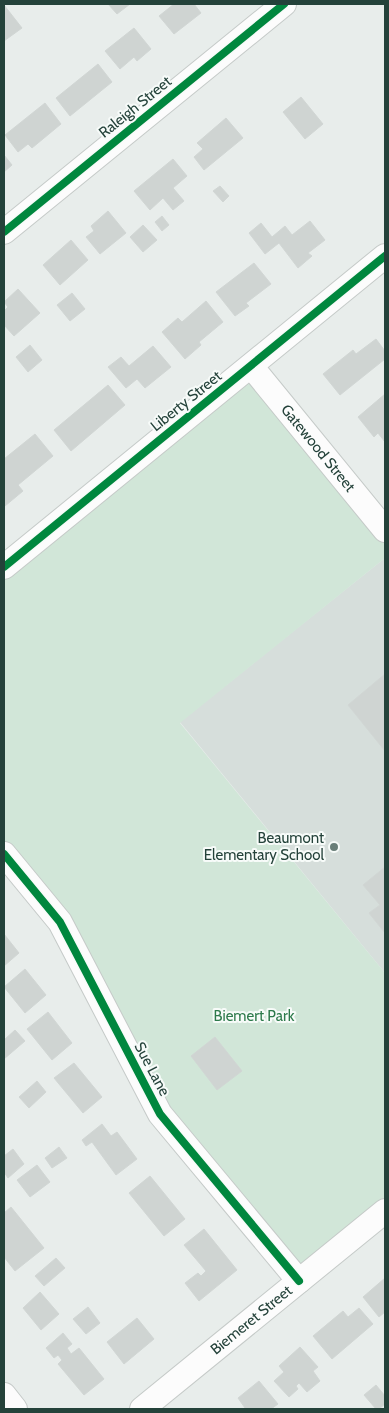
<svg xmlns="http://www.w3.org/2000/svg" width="389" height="1413" font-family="Cabin,sans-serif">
<rect width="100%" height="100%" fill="#e8edeb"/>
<path fill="#d6dedb" d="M385,558V973L180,722Z"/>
<path fill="#d1e6d8" d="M251,366L385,530V558L180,723L385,973V1211L299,1281L160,1114L60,922L4,854V567Z"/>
<path fill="#cfd4d2" stroke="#d1d6d4" d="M108,4H130L117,14Z
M174,4H194L201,13L174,34L159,16Z
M4,5L22,28L4,41Z
M134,28L151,49L137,61L134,57L120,69L105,51Z
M98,64L112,82L70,116L56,98Z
M301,97L323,124L305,139L283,112Z
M45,103L61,124L32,148L28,144L18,152L5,135Z
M226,118L243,138L204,170L194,157L203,149L197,143Z
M4,155L12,165L4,172Z
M173,159L187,176L173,188L184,201L173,210L163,198L150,210L134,191Z
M220,186L229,196L223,202L213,191Z
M108,211L126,233L100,254L86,237L94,231L91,226Z
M162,216L169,225L162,231L155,222Z
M310,221L325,240L308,253L312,256L298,268L279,243L265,254L249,233L261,223L272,237L285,226L292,235Z
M143,225L157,240L143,252L130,237Z
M71,240L88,260L60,285L43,265Z
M254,263L271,284L246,303L249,306L235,316L216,292Z
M18,289L40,313L14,336L4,325V311L8,307L4,302Z
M72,293L85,309L70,321L57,305Z
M206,301L223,322L199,342L201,345L185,359L162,332L178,318L182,322Z
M376,339L385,351V359L340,395L323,374L353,350L356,354Z
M30,345L42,360L28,372L16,357Z
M153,346L171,367L145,388L137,379L126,388L108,367L121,357L129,366Z
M108,385L125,405L71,451L54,430Z
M385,394V442L378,433L374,437L358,417Z
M35,434L53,456L18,485L23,491L5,506L4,505V459Z
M385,674V751L348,705Z
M385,867V933L369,913L380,905L363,885Z
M4,934L19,953L4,966Z
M25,969L46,995L25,1013L4,987Z
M48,1012L72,1043L52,1060L27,1029Z
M15,1030L25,1041L4,1059V1040Z
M215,1037L242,1071L217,1090L191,1056Z
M74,1063L102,1097L83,1113L54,1078Z
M37,1081L46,1092L29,1108L19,1097Z
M102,1124L111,1136L117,1132L137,1159L116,1175L92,1142L86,1146L82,1140Z
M59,1147L67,1158L52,1168L45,1158Z
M13,1149L24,1164L8,1178L4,1172V1156Z
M37,1165L50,1182L30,1197L17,1180Z
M150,1176L185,1219L164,1236L129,1193Z
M11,1207L44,1248L15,1271L4,1257V1213Z
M204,1229L237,1270L199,1301L185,1283L198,1273L201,1276L206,1271L184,1245Z
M56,1258L65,1268L44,1286L35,1276Z
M385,1278V1312L379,1317L363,1297Z
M40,1292L59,1314L41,1330L23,1308Z
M88,1307L100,1323L86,1334L73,1319Z
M359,1308L373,1324L332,1359L313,1336L343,1311L348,1317Z
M137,1318L154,1339L124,1364L107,1342Z
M63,1333L72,1344L67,1348L71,1354L79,1348L104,1379L84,1395L58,1364L62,1360L58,1355L54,1358L46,1348Z
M300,1347L318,1367L313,1371L320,1381L307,1392L299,1383L296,1386L298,1389L289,1397L274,1381L284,1372L279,1366Z
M259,1381L278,1404L271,1409H244L245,1408L238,1398Z
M376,1385L385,1396V1404L379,1409H376L364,1395Z"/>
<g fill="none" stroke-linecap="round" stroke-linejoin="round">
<g stroke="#c5cac8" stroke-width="26">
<g id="street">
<path d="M4,232L284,4"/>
<path id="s1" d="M251,366L385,530"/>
<path d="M4,567L385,256"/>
<path d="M4,854L60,922L160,1114L299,1281"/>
<path d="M4,1395L15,1409"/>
<path id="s2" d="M142,1409L385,1211"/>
</g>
</g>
<use href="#street" stroke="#fcfcfc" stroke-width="24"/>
<g stroke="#f7fbf9" stroke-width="11">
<path id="cycleway" d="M4,232L284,4
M4,567L385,256
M4,854L60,922L160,1114L299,1281"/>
</g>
<use href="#cycleway" stroke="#00873e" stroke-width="8"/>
</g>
<circle fill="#697e78" stroke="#f7fbf9" stroke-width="2" cx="334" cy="847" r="5"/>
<g text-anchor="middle" stroke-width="4" stroke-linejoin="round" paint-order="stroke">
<g font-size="15" fill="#24423a" stroke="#f7fbf9">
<text transform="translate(135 107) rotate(-39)" y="5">Raleigh Street</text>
<text transform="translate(186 401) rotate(-39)" y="5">Liberty Street</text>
<text dy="5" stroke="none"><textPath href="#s1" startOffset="106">Gatewood Street</textPath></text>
<text transform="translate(152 1069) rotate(62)" y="5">Sue Lane</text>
<text dy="5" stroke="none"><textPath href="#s2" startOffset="141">Biemeret Street</textPath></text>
</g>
<g font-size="15" fill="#24423a" stroke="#f7fbf9" text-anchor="end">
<text x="324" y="843">Beaumont<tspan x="324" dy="17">Elementary School</tspan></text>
</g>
<g font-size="15" fill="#2d7a4b" stroke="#f7fbf9">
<text x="254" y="1021">Biemert Park</text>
</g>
</g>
<rect width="389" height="1413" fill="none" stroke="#24423a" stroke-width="10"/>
</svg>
